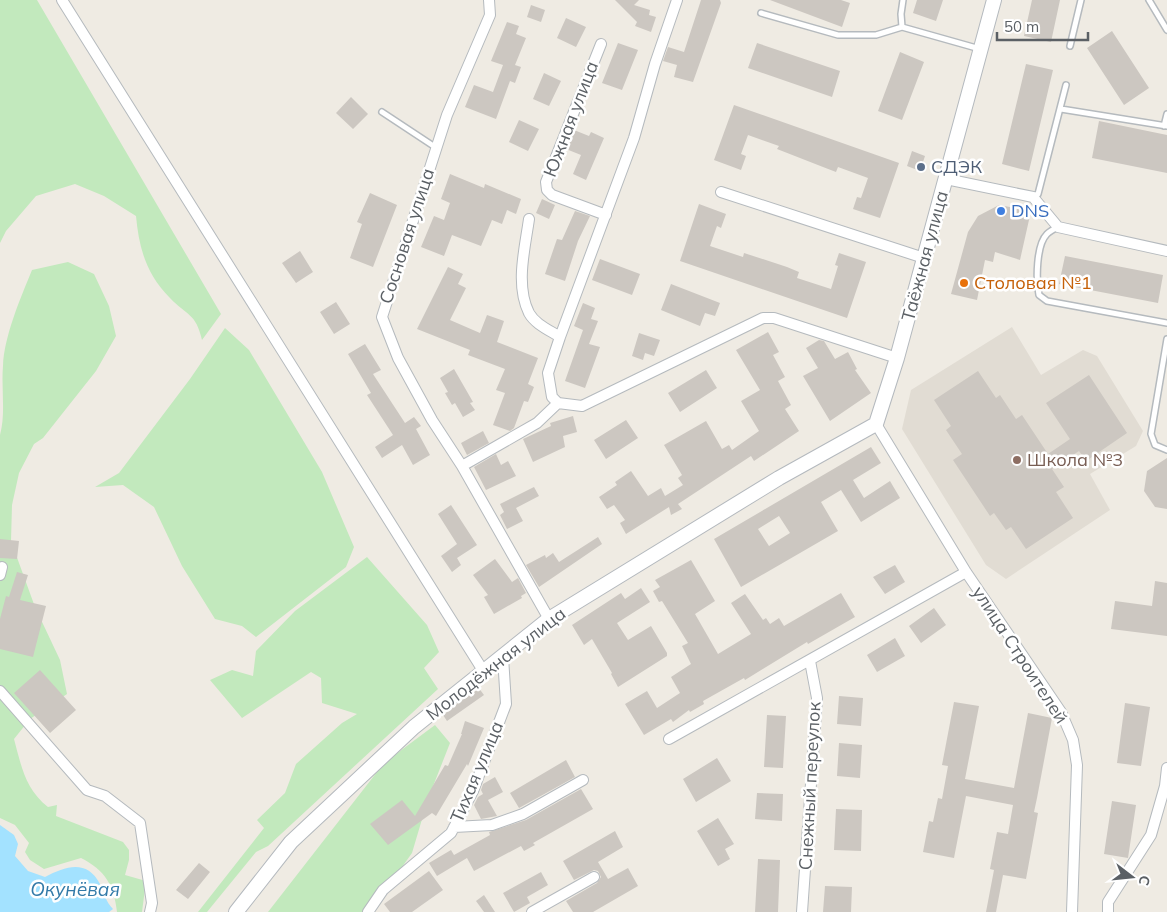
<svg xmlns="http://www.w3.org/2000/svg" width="1167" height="912" font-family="Mulish,sans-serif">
<rect width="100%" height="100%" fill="#efebe3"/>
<path fill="#e1dcd3" d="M1012,327L1041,375L1083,350L1097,356L1143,431L1136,446L1090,474L1110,510L1006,579L986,565L902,429L911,390Z"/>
<path fill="#c2e9bd" d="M0,0H37L221,314L202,340C196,313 187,316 170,298C146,274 139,248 136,216L104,196L75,184L36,196L6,231L0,243Z
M68,262L94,274L109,306L116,336L96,371L43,438L34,444L19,473L12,505L11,541L35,607L60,660L67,694L30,719L14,739C21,765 25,789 48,807L57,805L56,816L123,842L129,850V860L125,875L146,881L142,912H117C114,885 105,870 81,858L44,869L30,860L25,852L29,843L15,825L0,818V435C6,413 1,389 3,366C4,336 21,297 32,270Z
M225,328L249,350L322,472L354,547L346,567L256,637L242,626L215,619L182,566L154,507L123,485L95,487L119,473L190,379Z
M367,557L427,625L439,652L424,668L438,689L268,846L256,852L207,912H198L264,828L257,820L285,793L296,764L342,723L357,714L322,703L321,678L311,672L242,718L210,680L232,670L253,676L256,651L295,611Z
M435,725L450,743L428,799L412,853L397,874L363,912H268L384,763Z"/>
<path fill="#a3e2ff" d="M0,825L14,835L18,844L15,856L28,871L45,877C66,866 87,859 100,884C104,893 106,902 113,909L109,912H0Z"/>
<path fill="#ccc7c1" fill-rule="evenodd" d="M615,0H639L634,5L650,10L649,15L656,17L651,32L635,26L637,22Z
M701,0H720L721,3L693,82L674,77L677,65L663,61L668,47L684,52Z
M770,0H841L850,3L842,27Z
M917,0H943L936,21L913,13Z
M1032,0H1060L1051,42L1024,36Z
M531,5L545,10L541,22L527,17Z
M566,18L586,27L576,47L557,38Z
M507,22L519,26L516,34L526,38L515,65L521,67L515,83L510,81L496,119L465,107L474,85L493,92L503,65L491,61Z
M1112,31L1149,88L1124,105L1087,48Z
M618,43L638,50L622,90L602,83Z
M757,43L840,71L832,97L748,68Z
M900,52L924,62L902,120L878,111Z
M1026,64L1053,70L1029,171L1002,164Z
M544,73L561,81L549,106L533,99Z
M351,97L368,114L353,129L336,113Z
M734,105L899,163L880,218L853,209L857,197L861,198L868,178L838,167L836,172L823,167L777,149L779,146L748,135L741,154L746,156L741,170L714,160Z
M519,120L539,129L528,151L509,142Z
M1099,121L1167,135V173L1092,158Z
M574,130L589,136L591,132L604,138L586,180L573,174L581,155L566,149Z
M912,151L925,156L920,171L907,166Z
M450,174L484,188L485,184L521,199L516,214L507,210L502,224L492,220L481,246L452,235L444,256L421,247L434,216L444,220L450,203L441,199Z
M370,193L397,205L373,267L350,258L362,224L357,222Z
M542,199L555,205L549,219L536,213Z
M699,204L726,214L721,228L717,226L710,246L743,257L744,253L787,267L799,272L797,278L831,289L838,266L835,265L839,253L866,262L847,318L680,261Z
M999,205L1031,211L1020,260L995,252L993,262L985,260L977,300L951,294L968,232L978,216Z
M575,211L590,216L578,241L565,281L545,274L557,239L562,240Z
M300,251L313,272L296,283L282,263Z
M1065,256L1163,275L1158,303L1059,284Z
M600,259L640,274L632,295L592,280Z
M448,267L463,274L458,284L466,288L450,320L480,333L487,315L504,321L497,342L538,358L528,384L534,387L528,402L524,401L514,428L510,431L493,425L505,393L496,390L505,369L468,355L470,350L417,329Z
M671,284L720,303L715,316L705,313L700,326L661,310Z
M336,302L350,324L334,334L320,312Z
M583,303L595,308L591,319L598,321L589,344L600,347L585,388L565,381L583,330L574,326Z
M768,332L779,352L773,355L785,377L778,381L791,405L785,409L799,431L754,461L751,456L678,504L682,509L671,515L669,507L626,534L620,523L625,520L614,505L607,509L599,497L617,485L615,482L631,471L648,496L661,488L665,496L683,485L678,478L682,475L664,445L706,421L722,449L729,445L732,450L759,431L741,401L760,390L736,350Z
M639,333L660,340L654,356L645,353L643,360L632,356Z
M819,340L824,341L835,359L848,352L857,369L855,370L871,393L830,421L803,376L818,368L806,348Z
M365,344L381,370L373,374L405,423L414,417L421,426L416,429L430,455L413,465L402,445L382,458L375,447L393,435L367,395L371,393L348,354Z
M454,369L473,402L470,403L475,410L463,417L455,403L452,405L445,393L448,392L440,378Z
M706,370L717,388L680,412L668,393Z
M978,371L996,398L1000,395L1016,419L1022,415L1048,454L1070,439L1046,403L1089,375L1127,433L1086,461L1079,451L1052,469L1064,487L1056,492L1073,518L1026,549L1011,527L1006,530L994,513L990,516L953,460L962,454L946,430L951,426L934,400Z
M573,416L577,432L563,436L565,447L533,462L523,439L551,426L550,423Z
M626,420L638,438L606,459L594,440Z
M483,431L489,443L467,455L461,443Z
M871,447L881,463L853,480L864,498L890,481L900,498L861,522L841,490L821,502L838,531L741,587L714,539ZM779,516L790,533L769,546L758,529Z
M496,454L501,465L508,461L516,476L486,490L474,467Z
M1167,458V509L1155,507L1144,491L1147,471Z
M534,487L539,496L516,508L523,521L507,529L500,515L504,512L500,504Z
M451,505L477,545L457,558L461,565L452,572L441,556L457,544L438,514Z
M598,537L602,544L539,587L526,565L545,555L546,558L553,553L559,562Z
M0,539L19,541L17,559L0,558Z
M495,559L512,582L518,578L526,593L521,596L522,598L494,614L484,597L488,595L473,575Z
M691,560L715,601L695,614L718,654L751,634L731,603L745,594L763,620L766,618L770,624L779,618L784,626L841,593L855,617L808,644L807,642L745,680L744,678L703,701L704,704L690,712L689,710L673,722L671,719L644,735L625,704L647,691L657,708L680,693L671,677L691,664L682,646L688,643L662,601L659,602L653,591L660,587L655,580Z
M895,565L905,582L885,594L873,577Z
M17,572L28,575L20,600L46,606L33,657L0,649V619L6,596L9,597Z
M1155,581L1167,583V636L1111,629L1115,601L1152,606Z
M641,588L650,602L617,623L628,640L651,626L667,653V656L618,687L611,674L612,673L592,639L584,645L572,625L621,593L625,599Z
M934,608L946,625L921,643L909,626Z
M895,638L905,656L877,672L867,655Z
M40,670L76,710L50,733L14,693Z
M478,687L484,695L447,721L443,715Z
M839,696L863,698L861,726L837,724Z
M954,702L979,706L965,779L1014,788L1028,713L1052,718L1037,798L1034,812L1038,813L1026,879L1003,875L996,912H986L994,870L990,869L997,832L1008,834L1013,805L966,796L954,858L923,852L929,821L933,822L938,798L942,799L948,766L942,765Z
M1125,703L1150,707L1141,766L1117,763Z
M767,715L786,716L783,768L764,767Z
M465,721L484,728L468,766L467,764L436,816L432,813L388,845L370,824L402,800L415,816L445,765L448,766L462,734H461Z
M839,743L862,745L860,778L837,776Z
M717,758L731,781L696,802L683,779Z
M566,760L575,777L519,808L510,793Z
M495,777L503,792L488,800L497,816L481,819L474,805L478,797L483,794L481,790L483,784Z
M581,789L593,809L533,843L535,845L524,851L521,846L474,871L467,858L437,876L429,863L451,850L454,855L490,835L489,832L526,820Z
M757,793L783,794L782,821L755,819Z
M1112,801L1136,805L1128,858L1104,854Z
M836,809L862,810L861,851L834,850Z
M718,818L734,844L725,849L730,859L718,866L697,831Z
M615,831L623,847L598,862L608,879L628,868L638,886L593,912H573L566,901L597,883L601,877L598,871L594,870L574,880L563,861Z
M758,859L780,860L778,912H755Z
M199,863L210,872L188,899L176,890Z
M429,871L443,890L412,912H390L384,904Z
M541,872L548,885L527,897L530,903L514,912L503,893Z
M825,886L852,887L851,912H823Z
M484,895L495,912H484L476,901Z"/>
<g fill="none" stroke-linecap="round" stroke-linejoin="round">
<g stroke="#b5babe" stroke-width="8">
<path id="lane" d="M1149,0L1167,30
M761,13L838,35H876L902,27L980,49
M902,27L901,14L903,0
M1070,46L1081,0
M1061,109L1167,126
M382,112L435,147
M1164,126L1167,114
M1033,197L1038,194L1066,85
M1058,227C1054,229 1050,231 1047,234C1036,245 1036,280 1039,295L1047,301L1167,323
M1167,339L1151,434L1155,445L1167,450"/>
</g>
<g stroke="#b5babe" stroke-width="12">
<path id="street" d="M62,0L484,672
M489,0L490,15L447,115L382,317L398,358L432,420L462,466L549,619
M677,0L655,64L634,138L560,337L548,373L552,397L558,403L582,406L763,318H774L897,358
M601,44L546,182L547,190L552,195L606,215
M946,179L1033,197L1058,227L1167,251
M721,192L924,258
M529,219C525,248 515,285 529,313C535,324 549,330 560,337
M876,424L966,572L1061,712L1073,740L1077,765L1072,912
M462,466L537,423L558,403
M0,575L2,567
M0,691L87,790L105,796L140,823L152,903L150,912
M669,739L966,572
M454,827L492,825L523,814L583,780
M368,912L383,890L451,833L473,791L506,704L503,657
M532,912L594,877
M802,912L817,698L810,661
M1108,912V902L1151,835L1165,786L1167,768"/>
</g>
<g stroke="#b4b9be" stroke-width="16">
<path id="secondary" d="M236,912L291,842L414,727L549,619L779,478L876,424L897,358L994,0"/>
</g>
<use href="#lane" stroke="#fff" stroke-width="5"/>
<use href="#street" stroke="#fff" stroke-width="10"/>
<use href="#secondary" stroke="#fff" stroke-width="14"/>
</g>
<circle fill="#5c6f8a" stroke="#fff" stroke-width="2" cx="921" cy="167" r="5"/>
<circle fill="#3f7fe0" stroke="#fff" stroke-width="2" cx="1001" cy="211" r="5"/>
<circle fill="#e8710a" stroke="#fff" stroke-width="2" cx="964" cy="283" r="5"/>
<circle fill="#8d6e63" stroke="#fff" stroke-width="2" cx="1017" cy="460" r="5"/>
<g text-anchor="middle" stroke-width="5" stroke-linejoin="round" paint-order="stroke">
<g font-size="18" fill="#5b6065" stroke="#fff">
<text transform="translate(571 119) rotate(-69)" y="6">Южная улица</text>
<text transform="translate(407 236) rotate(-72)" y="6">Сосновая улица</text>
<text transform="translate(925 256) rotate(-75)" y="6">Таёжная улица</text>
<text transform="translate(1020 655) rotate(57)" y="6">улица Строителей</text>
<text transform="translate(496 664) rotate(-38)" y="6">Молодёжная улица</text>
<text transform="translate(477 772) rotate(-67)" y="6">Тихая улица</text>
<text transform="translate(810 786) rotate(-87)" y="6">Снежный переулок</text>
</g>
<g font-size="18" fill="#4e5e75" stroke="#fff" text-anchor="start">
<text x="931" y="173">СДЭК</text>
</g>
<g font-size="18" fill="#366cbe" stroke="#fff" text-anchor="start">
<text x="1011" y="217">DNS</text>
</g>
<g font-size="18" fill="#c56008" stroke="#fff" text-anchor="start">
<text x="974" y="289">Столовая №1</text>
</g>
<g font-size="18" fill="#785e54" stroke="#fff" text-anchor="start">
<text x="1027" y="466">Школа №3</text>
</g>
<g font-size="19" font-style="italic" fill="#327aa8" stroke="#fff">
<text x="75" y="896">Окунёвая</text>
</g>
</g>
<g transform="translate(1132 877) rotate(106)" stroke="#ffffff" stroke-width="4" paint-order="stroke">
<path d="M0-4L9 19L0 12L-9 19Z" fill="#5b6065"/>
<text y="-8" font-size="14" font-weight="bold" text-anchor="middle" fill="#5b6065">С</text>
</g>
<path d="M997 32v8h91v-8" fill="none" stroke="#5b6065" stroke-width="2.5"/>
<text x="1004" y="32" font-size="15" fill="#5b6065" stroke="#ffffff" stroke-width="4" paint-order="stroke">50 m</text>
</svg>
